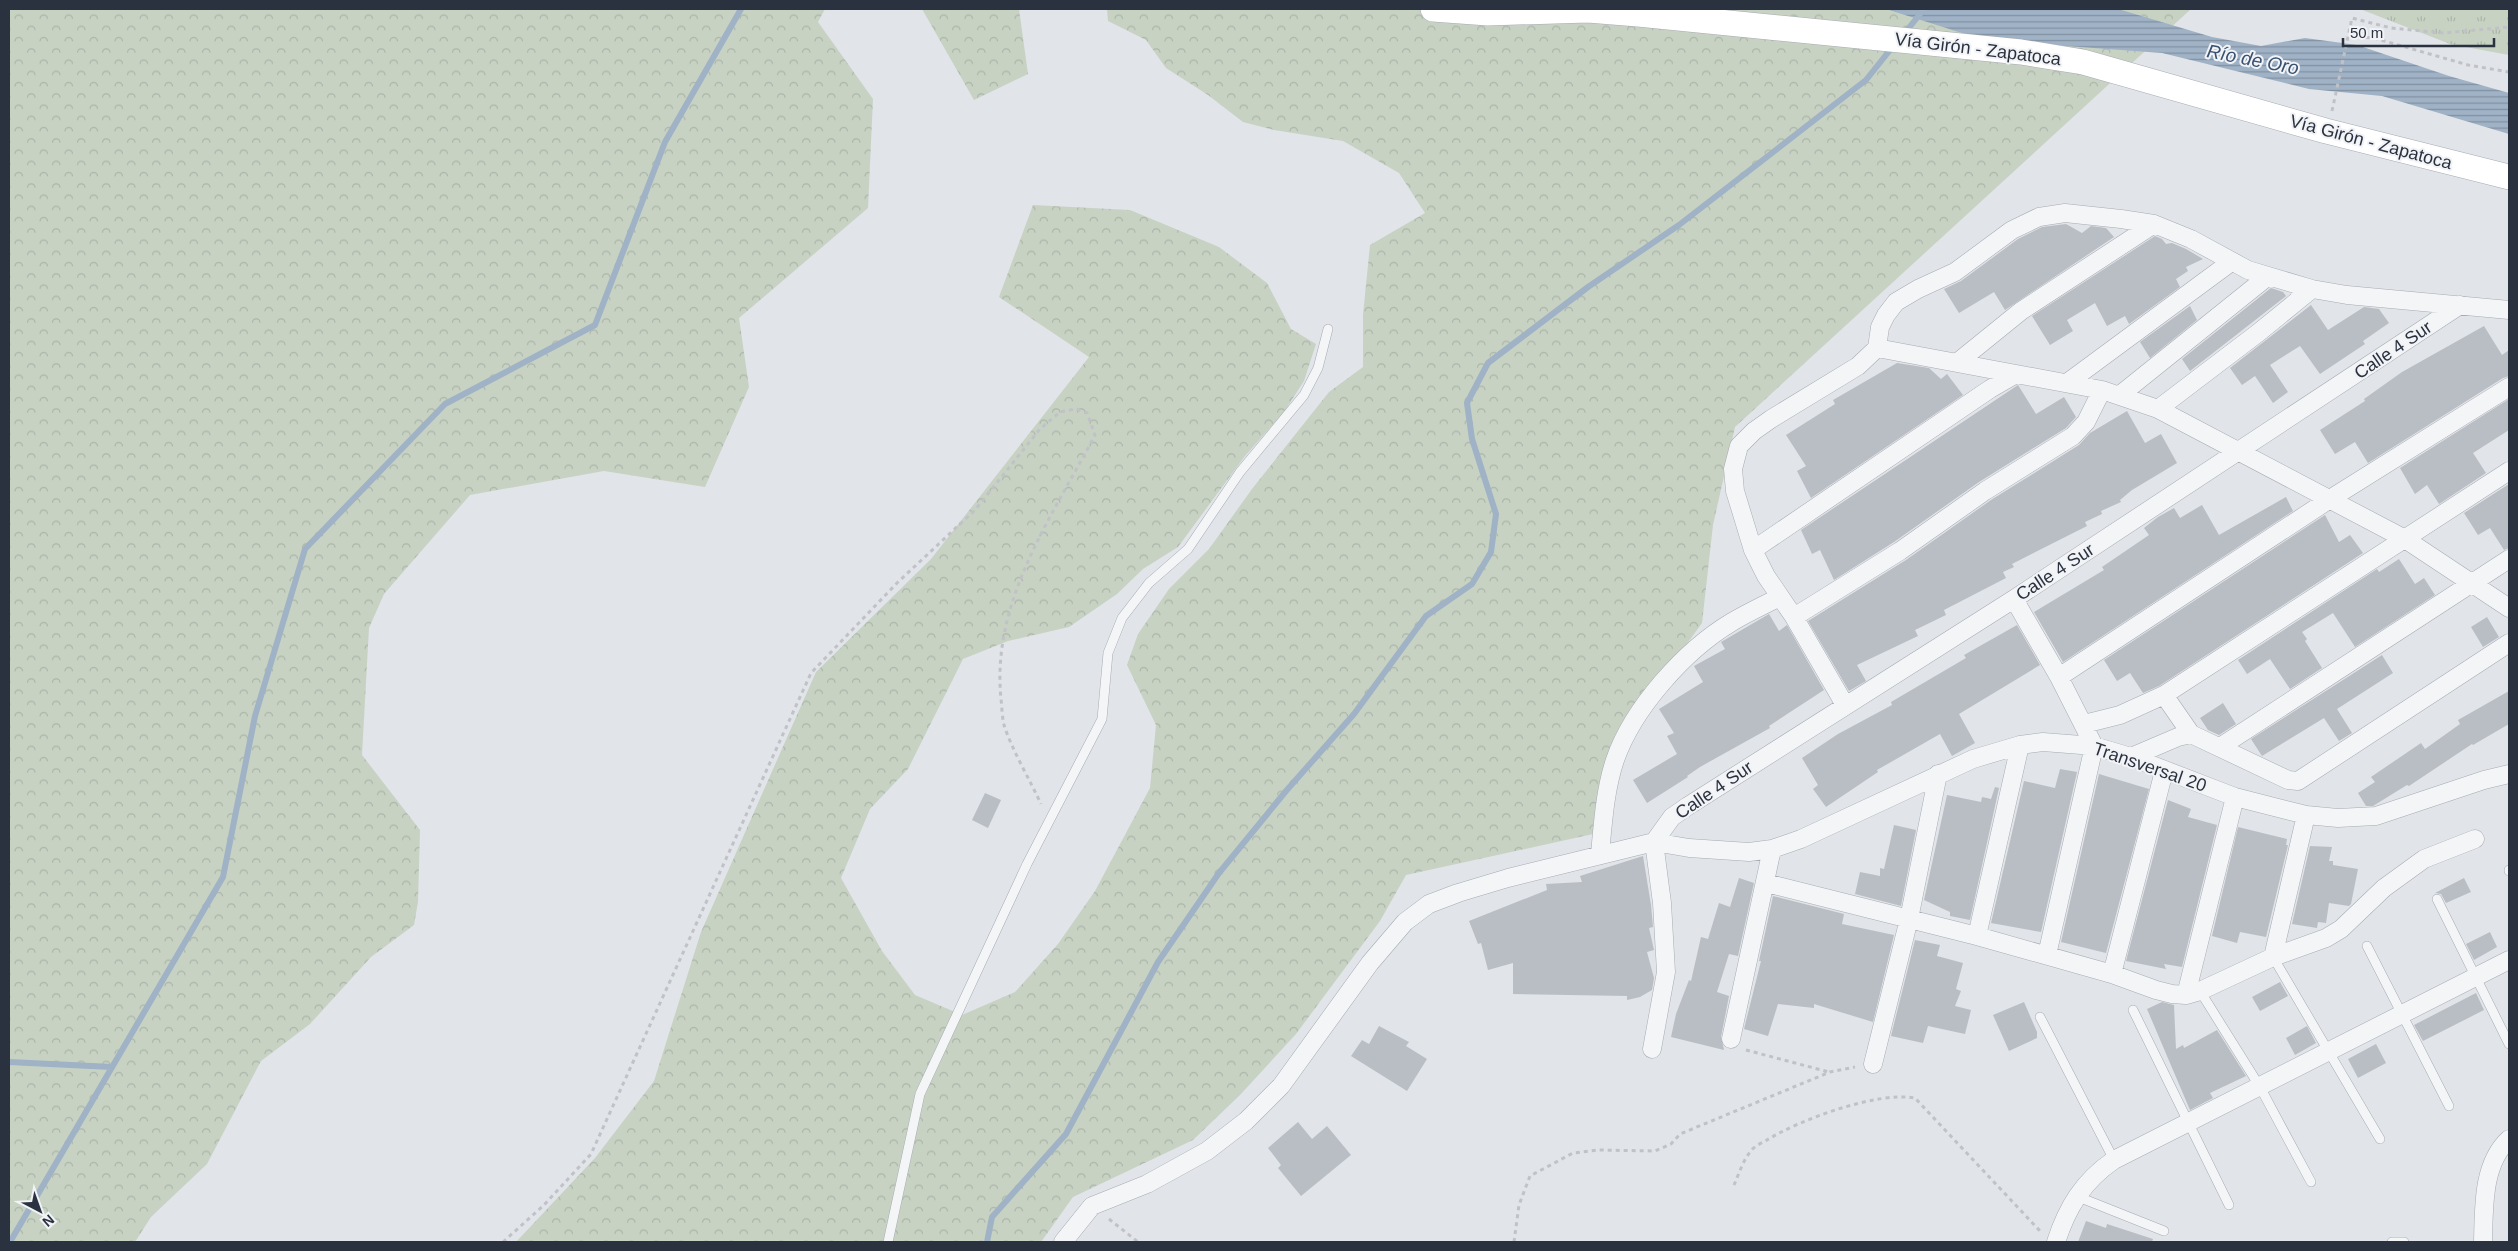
<svg xmlns="http://www.w3.org/2000/svg" width="2518" height="1251" font-family="Helvetica,sans-serif">
<defs>
<pattern id="grass-tufts" width="24" height="20" patternUnits="userSpaceOnUse" patternTransform="scale(1.25)"><rect width="24" height="20" fill="#c7d2c3"/><path d="M3 7l-1-3M5 7V3M7 7l1-3M15 17l-1-3M17 17v-4M19 17l1-3" fill="none" stroke="#abb5a9"/></pattern>
<pattern id="forest-crowns" width="20" height="18" patternUnits="userSpaceOnUse" patternTransform="scale(1.25)"><rect width="20" height="18" fill="#c7d2c3"/><path d="M2 6a3 3 0 1 1 6 0M12 15a3 3 0 1 1 6 0" fill="none" stroke="#abb5a9"/></pattern>
<pattern id="water-rules" width="6" height="5" patternUnits="userSpaceOnUse" patternTransform="scale(1.25)"><rect width="6" height="5" fill="#9fb2c6"/><path d="M0 2.5h6" fill="none" stroke="#8291a2"/></pattern>
</defs>
<rect width="100%" height="100%" fill="#e1e4e9"/>
<path fill="url(#grass-tufts)" d="M2360,9H2509V55L2450,44Z"/>
<path fill="url(#forest-crowns)" d="M9,9H825L818,22L873,99L868,208L739,318L749,387L705,487L604,471L470,495L384,594L369,628L362,755L420,830L418,902L414,925L371,957L310,1024L261,1061L207,1164L151,1217L135,1242H9Z
M922,9H1019L1028,74L974,100Z
M1107,9H2191L1735,427L1713,525L1702,623L1615,743L1593,834L1406,875L1380,921L1296,1034L1240,1095L1193,1140L1073,1197L1041,1242H516L595,1158L654,1081L701,932L816,672L931,559L1089,357L999,297L1033,205L1130,210L1219,247L1267,283L1291,329L1316,344L1304,381L1284,412L1245,456L1178,547L1143,569L1117,594L1069,627L1008,641L963,659L908,769L870,809L841,878L882,951L915,995L962,1015L1015,992L1058,944L1095,891L1150,788L1156,725L1127,665L1138,634L1169,589L1209,549L1252,489L1329,392L1363,367V315L1370,245L1425,213L1399,173L1343,141L1274,130L1243,122L1208,95L1166,68L1146,40L1108,21Z"/>
<path fill="url(#water-rules)" d="M1886,9H2118L2212,37L2261,46L2305,38L2357,45L2449,76L2509,93V134L2382,96L2309,89L2162,53L1984,40Z"/>
<g fill="none" stroke-linecap="round" stroke-linejoin="round">
<path stroke="#9fb2c6" stroke-width="6" d="M1904,34L1924,9
M9,1062L112,1067
M10,1242L223,877L255,716L305,549L445,404L595,325L665,142L741,9
M987,1242L992,1217L1066,1134L1158,962L1219,873L1286,791L1354,714L1426,616L1472,584L1491,552L1496,514L1472,439L1467,403L1488,363L1588,287L1679,225L1866,80L1894,45"/>
</g>
<path fill="#b9bec5" d="M2066,224L2082,233L2091,226L2106,228L2114,237L2005,310L1994,292L1959,313L1944,289L1961,281L2018,239L2042,227Z
M2155,236L2162,239L2166,244L2172,243L2186,249L2203,259L2186,267L2188,271L2176,279L2180,287L2129,324L2125,316L2107,326L2095,303L2067,320L2073,331L2050,345L2032,316Z
M2271,288L2283,292L2286,296L2190,371L2182,359Z
M2311,305L2328,330L2364,307L2379,309L2389,323L2363,341L2365,344L2320,374L2300,346L2270,365L2288,392L2273,403L2255,376L2242,385L2230,368Z
M2190,306L2197,320L2150,358L2140,342Z
M2484,326L2502,355L2509,350V376L2503,378L2368,463L2355,442L2335,454L2320,430L2365,401L2364,399L2402,372Z
M1897,363L1929,368L1941,379L1947,374L1963,395L1811,498L1797,471L1806,466L1786,435L1835,404L1833,400Z
M2018,385L2036,414L2064,397L2076,417L2066,428L1979,482L1894,542L1834,580L1820,550L1812,554L1801,530Z
M2509,399V430L2473,453L2486,473L2439,504L2427,485L2415,494L2400,468Z
M2127,411L2145,443L2161,434L2177,463L2132,490L2120,500L2121,502L2101,511L2102,514L2085,522L2087,526L2012,564L2014,567L2003,572L2006,578L1944,610L1946,615L1915,630L1918,636L1857,665L1866,681L1849,691L1808,621L1906,560L1991,500L2079,445L2090,433Z
M2509,484V548L2504,550L2490,528L2478,535L2464,513Z
M2286,497L2293,511L2063,662L2034,612L2104,570L2102,567L2149,535L2144,528L2158,517L2174,508L2180,518L2202,505L2219,535Z
M2325,515L2339,542L2350,535L2363,553L2159,686L2143,693L2130,673L2117,681L2104,660Z
M2399,559L2415,584L2424,578L2435,595L2355,647L2333,613L2302,632L2307,639L2305,641L2322,668L2290,689L2270,659L2247,674L2238,660L2377,569L2379,572Z
M1769,614L1779,631L1787,625L1824,690L1769,726L1770,728L1700,767L1687,776L1688,777L1647,803L1633,780L1677,754L1667,736L1674,733L1659,709L1703,682L1694,666L1725,649L1721,642Z
M2487,617L2499,637L2483,647L2471,627Z
M2017,625L2040,665L1959,714L1975,743L1952,756L1940,734L1877,770L1878,772L1826,807L1813,789L1818,785L1802,758L1838,734L1892,705L1891,702L1966,658L1964,655Z
M2382,655L2393,673L2337,709L2352,733L2339,741L2324,718L2262,756L2251,739Z
M2509,691V724L2473,745L2472,744L2409,786L2407,785L2373,806H2366L2358,793L2375,782L2371,777L2421,743L2425,749L2460,724L2458,720Z
M2223,703L2236,724L2219,735L2208,730L2200,718Z
M2060,769L2077,772L2041,932L1991,923L2024,781L2055,788Z
M2099,774L2149,789L2106,953L2061,942Z
M1995,787L1999,788L1970,920L1950,916V912L1924,900L1947,795L1981,802L1982,797L1991,799Z
M985,793L1001,800L988,828L972,820Z
M2168,800L2191,809L2188,817L2217,825L2182,967L2164,964L2166,969L2126,961Z
M1894,825L1916,830L1901,906L1855,894L1860,872L1880,876V868L1884,869Z
M2238,827L2287,839L2286,845H2288L2266,937L2240,932L2237,943L2212,936Z
M2310,846L2332,847L2329,861H2333V865L2358,869L2351,904L2349,906L2329,903L2326,923L2318,922L2317,928L2292,924Z
M1643,856L1651,905L1653,927L1649,928L1654,950L1647,952L1654,978L1652,990L1640,997L1627,1000V996L1513,994V963L1488,970L1481,943L1478,944L1469,921L1547,890L1546,884L1582,882L1580,876Z
M1739,878L1754,883L1738,956L1729,954L1717,992L1729,996L1721,1037L1724,1050L1671,1037L1676,1014L1689,980L1691,981L1701,937L1708,939L1719,903L1730,907Z
M2464,878L2471,892L2446,903L2441,894L2435,893Z
M1773,896L1844,914L1842,924L1894,935L1873,1022L1814,1004V1008L1778,1004L1768,1036L1744,1029L1761,961H1759Z
M2490,932L2497,947L2474,960L2466,944Z
M1915,940L1940,945L1937,956L1963,963L1956,989L1961,991L1955,1006L1971,1010L1965,1034L1928,1026L1923,1043L1891,1036Z
M2280,982L2288,996L2260,1011L2252,997Z
M2476,993L2484,1010L2423,1041L2414,1025Z
M2024,1002L2037,1032V1038L2009,1051L1993,1015Z
M2162,1002L2174,1005L2176,1049L2183,1045L2184,1048L2217,1030L2246,1076L2210,1093L2213,1098L2190,1110L2147,1009Z
M1379,1026L1409,1042L1406,1046L1427,1059L1407,1091L1351,1056L1362,1040L1369,1044Z
M2307,1026L2316,1043L2295,1055L2286,1038Z
M2376,1044L2386,1063L2358,1078L2348,1059Z
M1298,1122L1312,1139L1327,1126L1351,1155L1301,1196L1278,1168L1281,1165L1268,1148Z
M2086,1221L2106,1228L2107,1224L2153,1239L2152,1242H2078Z"/>
<g fill="none" stroke-linecap="round" stroke-linejoin="round">
<g stroke="#a7abb3" stroke-width="10">
<path id="service" d="M2509,870V871
M2437,899L2509,1044
M2367,946L2449,1106
M2273,957L2380,1139
M2200,991L2260,1087L2311,1182
M2133,1010L2229,1205
M2040,1017L2114,1160
M2076,1196L2164,1231
M888,1242L920,1094L1027,864L1102,719L1108,653L1122,618L1149,583L1188,549L1240,472L1304,395L1318,368L1328,329
M2392,1242H2404"/>
</g>
<g stroke="#a7abb3" stroke-width="19">
<path id="minor" d="M1877,348L2102,390L2158,409L2405,539L2509,608
M1958,362L2021,311L2154,224
M2067,383L2231,262
M2120,395L2267,277
M2158,409L2258,333L2312,289
M1753,550L1990,389L2016,374
M2014,599L2059,677L2094,746L2047,955
M1794,617L1900,551L1985,491L2073,436L2086,422L2102,390
M2059,677L2330,499L2509,387
M2164,695L2191,734
M1845,705L1794,617L1766,576L1753,550L1735,491L1733,469L1739,446L1754,431L1771,419L1858,366L1877,348L1880,327L1886,315L1896,302L1918,289L1955,272L2012,230L2039,217L2065,213L2121,219L2154,224L2191,239L2248,270L2312,289L2347,295L2509,310
M2084,724L2120,715L2164,695L2509,471
M2220,747L2509,559
M2131,757L2178,737L2191,734L2288,780L2298,781L2509,643
M1654,842L1672,817L1688,806L2014,599L2460,305
M1600,854C1603,822 1605,790 1615,760C1633,708 1685,650 1732,622C1747,613 1764,605 1780,597
M1766,883L1977,936L2112,974L2156,990L2172,994L2186,995L2200,991L2273,957L2326,938L2341,929L2384,888L2424,859L2475,839
M1977,936L2020,745
M2273,957L2306,815
M2112,974L2164,771
M2186,995L2235,797
M1731,1039L1772,849
M1652,1049L1666,972L1662,903L1654,842
M1873,1064L1909,919L1938,774
M1063,1242L1092,1206L1147,1184L1207,1151L1246,1121L1281,1086L1370,963L1405,922L1429,904L1458,893L1508,878L1654,842L1689,848L1749,852L1772,849L1801,839L1973,759L2020,745L2043,742L2094,746L2131,757L2235,797L2306,815L2338,818L2376,816L2484,780L2509,774
M2056,1242C2067,1208 2083,1181 2114,1160L2509,960
M2483,1242C2484,1208 2482,1164 2509,1139"/>
</g>
<g stroke="#a7abb3" stroke-width="26">
<path id="secondary" d="M1433,9L1488,13L1588,10L1638,14L2021,52L2083,62L2326,131L2509,177"/>
</g>
<path stroke="#c0c2c7" stroke-width="3" stroke-dasharray="4 4" stroke-linecap="butt" d="M2350,36L2374,38L2468,65L2509,72
M2332,111L2352,18L2391,28L2444,33L2509,27
M1746,1050L1829,1072
M1734,1185C1739,1174 1743,1160 1751,1151C1754,1146 1762,1143 1767,1140C1799,1120 1877,1091 1915,1098L2040,1231
M1109,1219L1138,1242
M503,1242L544,1205L591,1154L811,673L897,583L975,510L1040,429L1060,412L1076,409L1087,413L1095,435C1052,517 991,601 1001,699C1002,707 1002,717 1004,725C1011,748 1031,782 1041,804
M1514,1242L1519,1205L1530,1176L1573,1153L1597,1150L1655,1151L1671,1144L1680,1134L1830,1072L1855,1067"/>
<use href="#service" stroke="#f4f5f7" stroke-width="9"/>
<use href="#minor" stroke="#f4f5f7" stroke-width="18"/>
<use href="#secondary" stroke="#fff" stroke-width="25"/>
</g>
<g text-anchor="middle" stroke-width="4" stroke-linejoin="round" paint-order="stroke">
<g font-size="18" fill="#2b323f" stroke="#f1f3f6">
<text transform="translate(1978 49) rotate(7)" y="6">Vía Girón - Zapatoca</text>
<text transform="translate(2371 142) rotate(15)" y="6">Vía Girón - Zapatoca</text>
<text transform="translate(2393 350) rotate(-34)" y="6">Calle 4 Sur</text>
<text transform="translate(2055 572) rotate(-33)" y="6">Calle 4 Sur</text>
<text transform="translate(2150 767) rotate(19)" y="6">Transversal 20</text>
<text transform="translate(1714 790) rotate(-34)" y="6">Calle 4 Sur</text>
</g>
<g font-size="19" font-style="italic" fill="#385170" stroke="#f1f3f6">
<text transform="translate(2253 59) rotate(11)" y="7">Río de Oro</text>
</g>
</g>
<rect width="2518" height="1251" fill="none" stroke="#2b323f" stroke-width="20"/>
<g transform="translate(40 1211) rotate(139)" stroke="#f1f3f6" stroke-width="4" paint-order="stroke">
<path d="M0-4L9 19L0 12L-9 19Z" fill="#2b323f"/>
<text y="-8" font-size="14" font-weight="bold" text-anchor="middle" fill="#2b323f">N</text>
</g>
<path d="M2343 38v8h151v-8" fill="none" stroke="#2b323f" stroke-width="2.5"/>
<text x="2350" y="38" font-size="15" fill="#2b323f" stroke="#f1f3f6" stroke-width="4" paint-order="stroke">50 m</text>
</svg>
